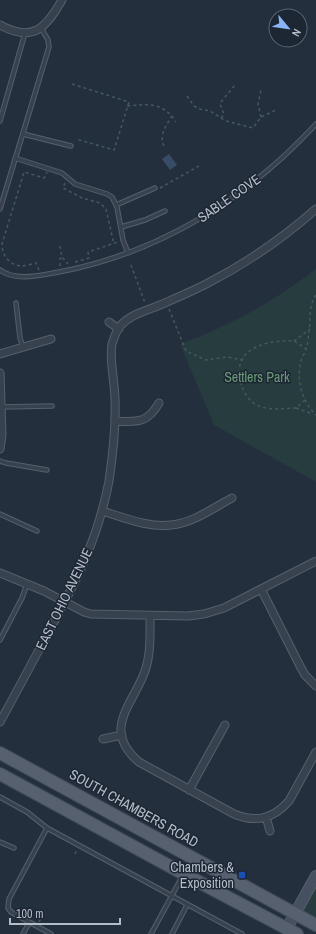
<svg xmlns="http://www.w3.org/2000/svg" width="316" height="934" font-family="'Archivo Narrow',sans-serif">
<rect width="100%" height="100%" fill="#242f3e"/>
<path fill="#263c3f" d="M316,269V482L214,425L180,344C231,325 273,302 316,269Z
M316,876V925L295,914Z"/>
<path fill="#394c67" d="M169,154L177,165L170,170L162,159Z"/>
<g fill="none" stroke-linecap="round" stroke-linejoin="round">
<g stroke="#565f6c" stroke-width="5.5">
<path id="lane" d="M0,121L25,33
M23,134L71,146
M15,158L62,173L75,184L107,194L112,197L117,207L123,240L128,253
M116,205L155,188
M0,209L49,47L48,40L41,28
M121,227L145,220L165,211
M0,270C16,282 41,275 59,272C159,253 247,199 316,124
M16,303L20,338L23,347
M1,407L52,406
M0,461L6,463L47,470
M0,514L37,531
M0,640L22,598L27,584
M0,797L27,812L47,828L242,934
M47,828L9,899L8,908L11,912L51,934
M0,842L14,848
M23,934L29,923
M151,934L183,875
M172,934L187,905"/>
</g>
<g stroke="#565f6c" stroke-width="9">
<path id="street" d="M0,25C33,43 46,28 62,0
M109,322L119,329
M0,354L51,339
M0,373L2,435L0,449
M115,421C137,422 147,424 159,403
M102,511C123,517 148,528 171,525C193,523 213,508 232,498
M0,573L44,591L84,612L91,614L188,616L204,614L224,608L316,561
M261,589L300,666L305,675L316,686
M150,616C150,635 151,653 145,671C133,705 101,729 139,762L234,814C256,823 273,819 289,801L316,752
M0,722C16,693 32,663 48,633C76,582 98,539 109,481C113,454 116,427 115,400C115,383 109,359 112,344C114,338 116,331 120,326C131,314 146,311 160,305C176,298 193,291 208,283C247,263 283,238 316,209
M103,739L122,735
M189,790L225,725
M266,817L270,831"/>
</g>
<g stroke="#565f6c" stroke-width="12">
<path id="secondary" d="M287,928L316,876"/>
</g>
<g stroke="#414a57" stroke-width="14">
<path id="primary" d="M0,753L316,925
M0,774L184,874L297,934"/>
</g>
<path stroke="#44595c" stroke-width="1.5" stroke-dasharray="3 3" stroke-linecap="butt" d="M72,84L129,102L114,150L76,139
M187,96L194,106L200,109L210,111L226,121L253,128L261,117L276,110
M127,106C149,104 163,102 176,122
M261,117L258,104L261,90
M221,118L224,114L220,104L221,102L235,85
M164,146C159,135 166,126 172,116
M65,183L63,188L82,198L100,203L106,209L114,244
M160,188L199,166
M60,246L62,257L68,264
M75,262L89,258L88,252L118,242
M131,265L145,303
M60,266V259L62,257
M39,270L36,263C32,264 25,266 21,266C9,265 2,255 2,244L24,172L44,178L47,172
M316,295C308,306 311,319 309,331C308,337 308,344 306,349C305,353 302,357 301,361C296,381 302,401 316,415
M169,309L186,351L206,360L227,357L243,360
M294,341L310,329
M305,400L296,408L313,414
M296,408C285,408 270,411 259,406C241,399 232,368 246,354C257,343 278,340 293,341C297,342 302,346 306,349
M75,854L77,849
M39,922L42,916"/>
<use href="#lane" stroke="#38414e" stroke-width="3.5"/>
<use href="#street" stroke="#38414e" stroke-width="7"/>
<use href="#secondary" stroke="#465061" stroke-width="10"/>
<use href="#primary" stroke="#56606e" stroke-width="12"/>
</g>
<rect fill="#1a4fb4" stroke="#1d2633" stroke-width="1.5" x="238" y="871" width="8" height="8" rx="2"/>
<g text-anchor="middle" stroke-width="3" stroke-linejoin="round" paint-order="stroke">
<g font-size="14" fill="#b4bcc9" stroke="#1d2633">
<text transform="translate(229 198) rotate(-35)" y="5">SABLE COVE</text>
<text transform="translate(64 599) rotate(-64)" y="5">EAST OHIO AVENUE</text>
<text transform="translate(134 808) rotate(29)" y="5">SOUTH CHAMBERS ROAD</text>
</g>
<g font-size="14" fill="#6b9a76" stroke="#1d2633">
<text x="257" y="382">Settlers Park</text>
</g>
<g font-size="14" fill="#b4bcc9" stroke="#1d2633" text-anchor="end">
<text x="234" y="872">Chambers &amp;<tspan x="234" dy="16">Exposition</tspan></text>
</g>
</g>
<g transform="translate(288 28) rotate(119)"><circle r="19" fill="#1d2633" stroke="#59626f"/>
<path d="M0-3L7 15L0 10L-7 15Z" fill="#8ab4f8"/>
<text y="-6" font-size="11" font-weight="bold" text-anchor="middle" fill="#b4bcc9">N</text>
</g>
<path d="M10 918v6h110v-6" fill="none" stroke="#b4bcc9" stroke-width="2"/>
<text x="16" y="918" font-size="12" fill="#b4bcc9" stroke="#1d2633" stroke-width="3" paint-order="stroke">100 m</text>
</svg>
